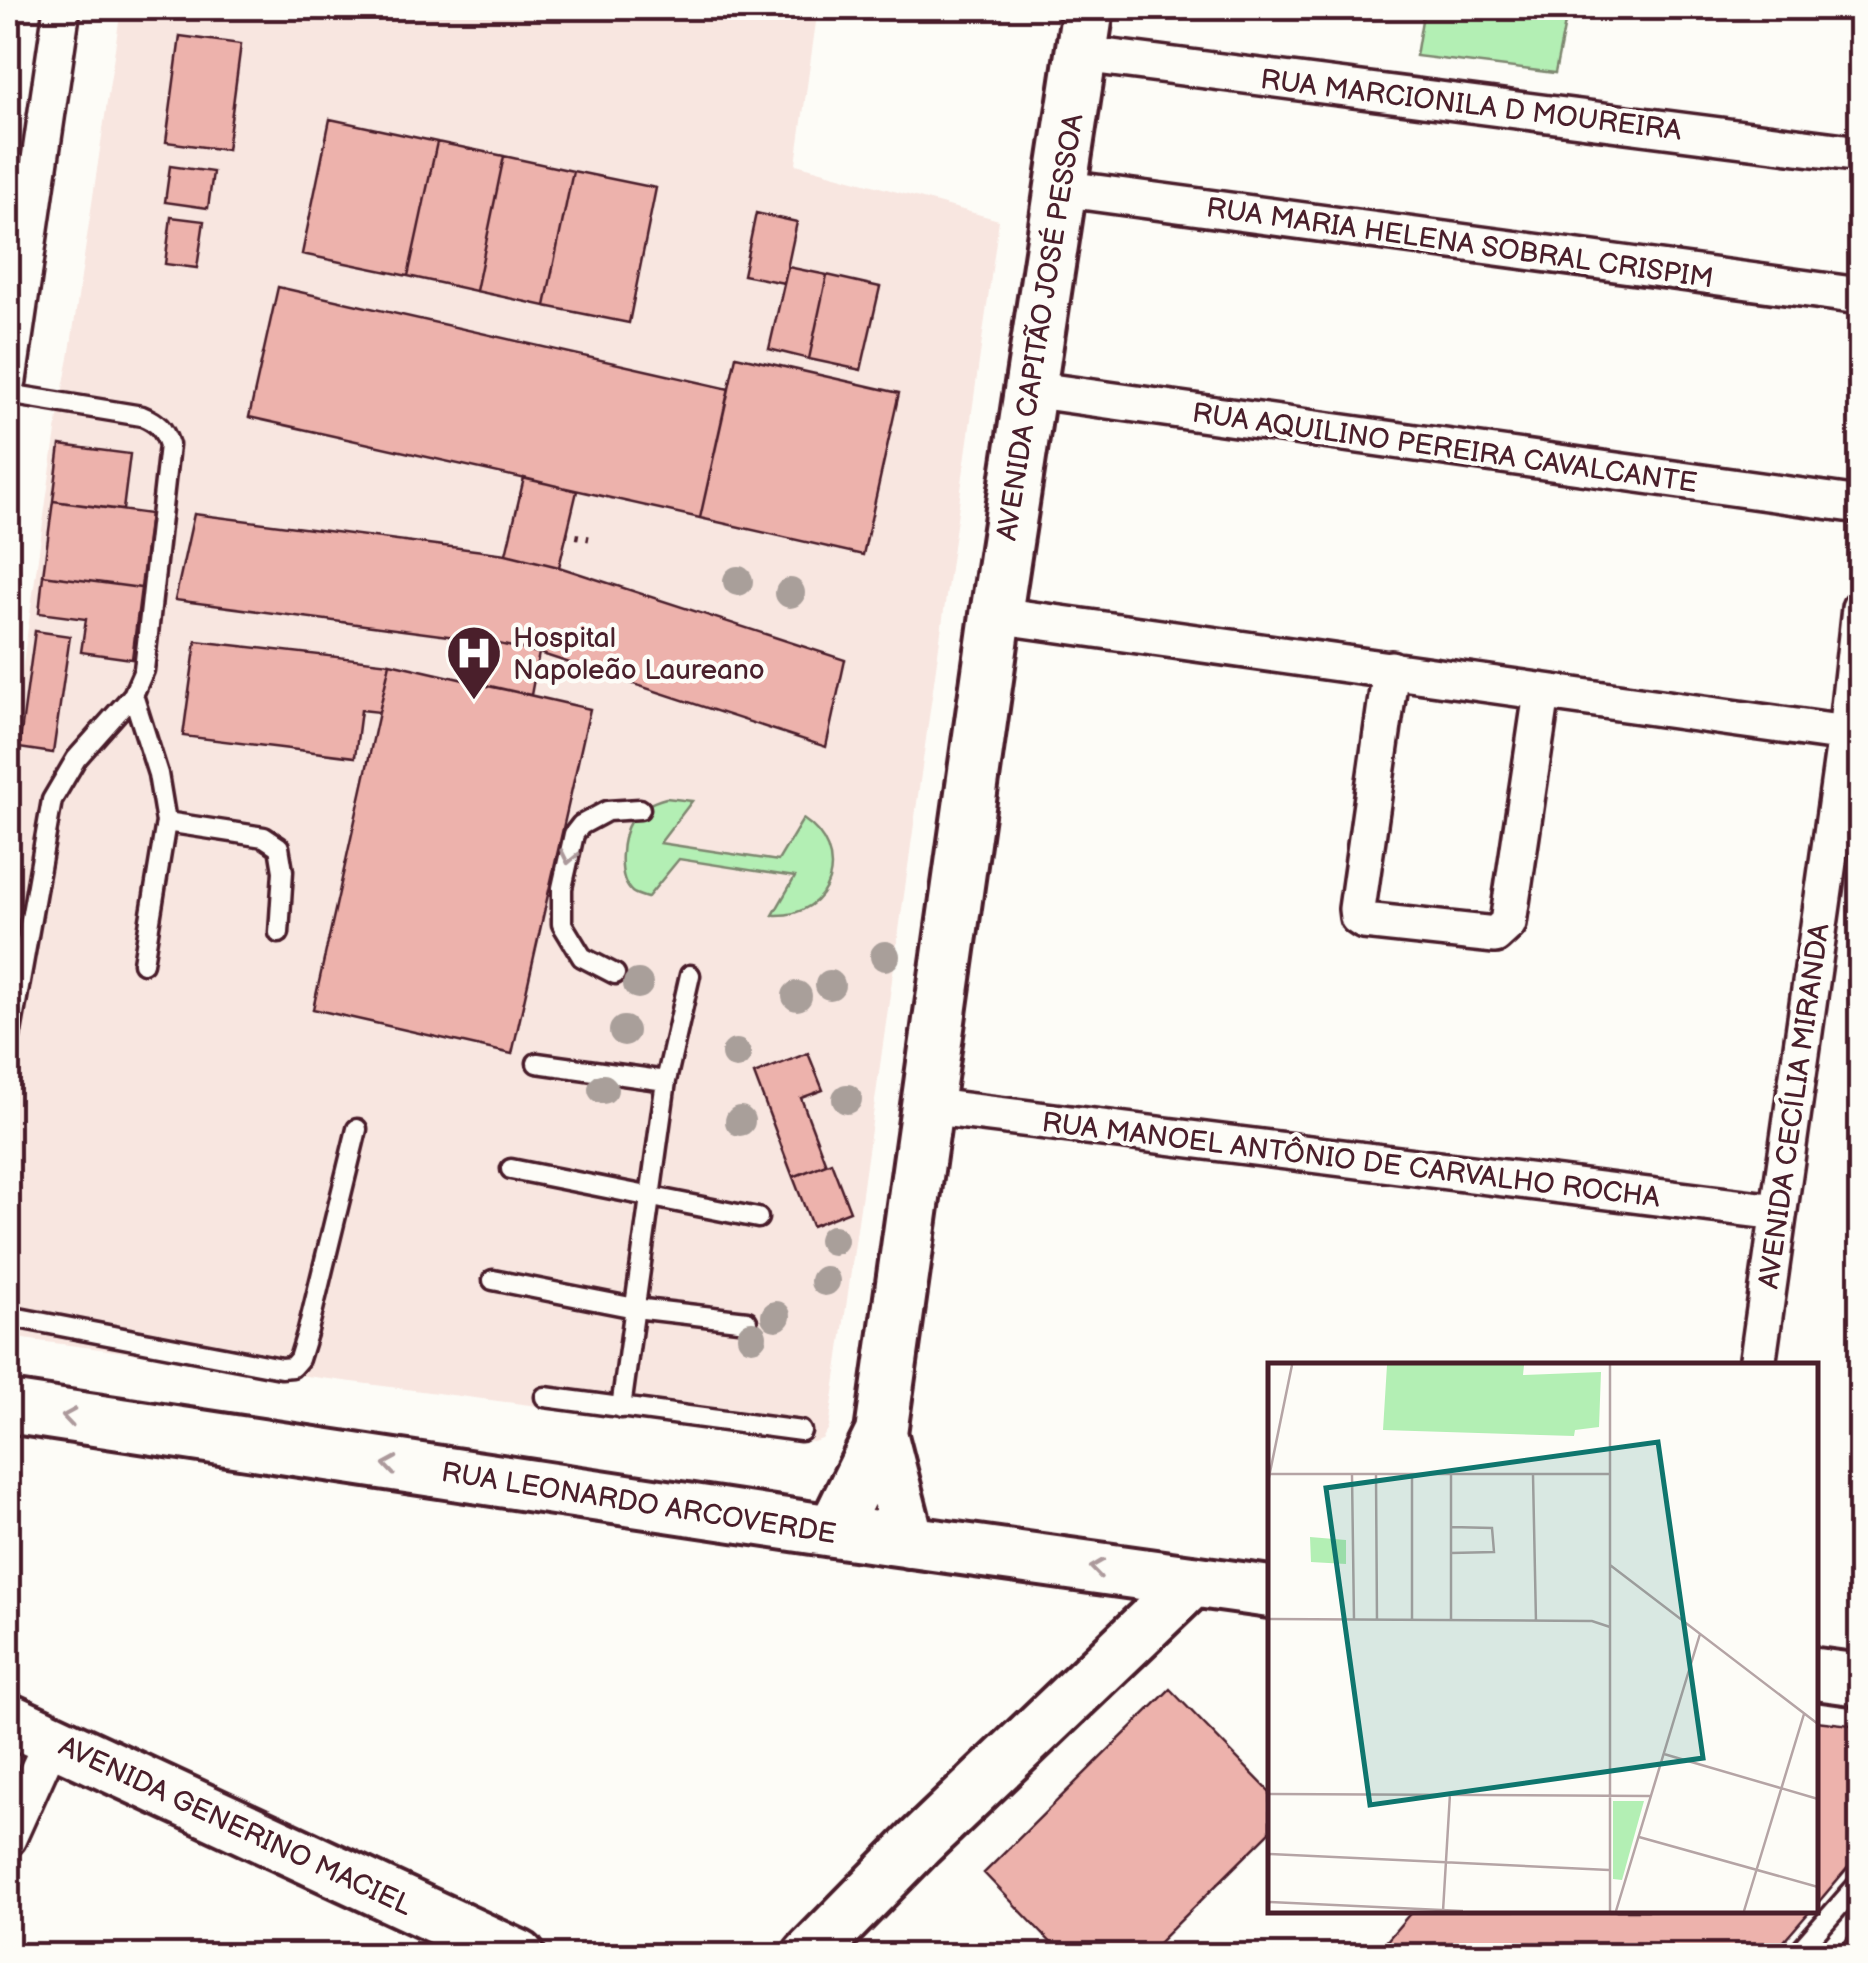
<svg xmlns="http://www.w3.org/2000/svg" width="1868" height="1963" font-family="'Balsamiq Sans',sans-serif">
<rect width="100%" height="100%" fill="#fdfcf7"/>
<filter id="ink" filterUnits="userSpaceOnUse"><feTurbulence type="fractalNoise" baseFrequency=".01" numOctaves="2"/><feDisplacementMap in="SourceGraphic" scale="20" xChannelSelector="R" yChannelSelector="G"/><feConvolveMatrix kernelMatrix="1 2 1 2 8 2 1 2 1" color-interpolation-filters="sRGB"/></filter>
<g filter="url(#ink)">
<path fill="#f8e6e0" d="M121,8H818L796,164L999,220L829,1428L822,1439L813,1442L8,1337V769L60,403L69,358Z"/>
<path fill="#b3efb4" stroke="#7e8770" stroke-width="2.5" d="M1424,8H1568L1555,73L1416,56Z
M666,798L692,801L660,843L778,861L803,819C852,851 833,918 773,915L795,877L679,859L647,898C644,897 634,894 632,892C616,877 621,836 631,820C640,807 652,802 666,798Z"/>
<path fill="#edb2ac" stroke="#4a1f2b" stroke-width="2.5" d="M180,36L241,44L227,150L166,142Z
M330,119L437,142L408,276L302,254Z
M437,142L504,156L476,291L408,276Z
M504,156L573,171L545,306L476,291Z
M170,166L213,172L208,208L165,202Z
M573,171L656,188L629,323L545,306Z
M756,213L797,222L784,283L743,275Z
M171,217L204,221L197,268L165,264Z
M788,267L827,275L809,359L769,349Z
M827,275L880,287L861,370L809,359Z
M278,287L729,389L700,518L249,417Z
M736,356L899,393L863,555L700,518Z
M60,445L130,454L123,510L53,501Z
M524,478L577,491L559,567L506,554Z
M53,501L150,514L141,588L43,575Z
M194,514L506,554L559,567L845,660L826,747L539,653L486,641L175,600Z
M43,575L141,588L132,659L81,652L86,619L39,613Z
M35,631L70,636L53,753L19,748Z
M196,641L390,663L379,712L361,710L355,757L183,736Z
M486,641L539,653L531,695L478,684Z
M390,663L590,709L512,1054L313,1009Z
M808,1053L823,1090L801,1098L826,1164L793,1177L754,1074Z
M831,1162L850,1211L812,1226L793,1177Z
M1170,1689L1270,1792V1832L1145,1956H1064L984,1873Z
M1816,1721L1860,1726V1853L1816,1905Z
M1413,1910H1811L1771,1956H1374Z
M1860,1920V1956H1835Z"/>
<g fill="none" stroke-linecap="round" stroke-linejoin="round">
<g stroke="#4a1f2b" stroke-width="25">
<path id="lane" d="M8,394L142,416C157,422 164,429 169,445L144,670L133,695L76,759L52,800L8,1049
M133,695L158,774L166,822L143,963
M166,822L264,837L279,847L283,871L279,933
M615,974L582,957L562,924V888L574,834L581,825L607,811L640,809
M537,1063L666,1081
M511,1169L758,1218
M493,1280L635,1308L747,1321
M8,1316L281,1368L292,1367L299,1359L308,1330L357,1129
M545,1397L801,1431
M621,1408L666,1081L690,975
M1795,1956L1860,1882"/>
</g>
<g stroke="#4a1f2b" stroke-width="42">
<path id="street" d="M1081,54L1860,154
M1059,188L1860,296
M8,380L62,8
M1029,389L1860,505
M996,615L1846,734
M1391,669L1357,909L1358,917L1364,921L1495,935L1508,923L1542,693
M925,1106L1777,1212
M1757,1366L1846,734L1860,608
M8,1838L52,1740"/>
</g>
<g stroke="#4a1f2b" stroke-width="58">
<path id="secondary" d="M8,1407L833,1531L1270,1592
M881,1433L909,1542
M833,1531L881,1433L996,615L1088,8
M1816,1674L1860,1680
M8,1719L519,1956
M808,1956L919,1843L1193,1581"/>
</g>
<path stroke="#4a1f2b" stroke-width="6" stroke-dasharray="2.5 8" stroke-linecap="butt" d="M566,534L592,539"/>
<use href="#lane" stroke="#fdfcf7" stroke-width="18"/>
<use href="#street" stroke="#fdfcf7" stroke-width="35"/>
<use href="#secondary" stroke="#fdfcf7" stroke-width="50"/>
</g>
<g fill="#a99f9a">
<circle cx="738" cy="581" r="15"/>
<circle cx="790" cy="593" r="15"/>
<circle cx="885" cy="956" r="15"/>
<circle cx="638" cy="984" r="15"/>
<circle cx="830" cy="985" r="15"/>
<circle cx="797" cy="996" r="15"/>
<circle cx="624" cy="1031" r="15"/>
<circle cx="736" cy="1054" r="15"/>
<circle cx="603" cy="1089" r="15"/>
<circle cx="847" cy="1099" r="15"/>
<circle cx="740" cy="1121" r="15"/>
<circle cx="833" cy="1240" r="15"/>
<circle cx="825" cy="1281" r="15"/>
<circle cx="776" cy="1316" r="15"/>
<circle cx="752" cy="1336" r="15"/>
</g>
<defs><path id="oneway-chevron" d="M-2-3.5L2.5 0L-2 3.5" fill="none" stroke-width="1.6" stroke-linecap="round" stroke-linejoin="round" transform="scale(2.5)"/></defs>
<g stroke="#ac999b">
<use href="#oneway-chevron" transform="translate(569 857) rotate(102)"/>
<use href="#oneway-chevron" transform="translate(69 1417) rotate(-171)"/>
<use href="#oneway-chevron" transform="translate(390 1465) rotate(-171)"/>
<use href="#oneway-chevron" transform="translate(1097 1568) rotate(-172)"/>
</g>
</g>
<defs>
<g id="hospital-pin" transform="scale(2.875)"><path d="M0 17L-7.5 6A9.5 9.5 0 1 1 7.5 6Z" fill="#4a1f2b" stroke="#fdfcf7"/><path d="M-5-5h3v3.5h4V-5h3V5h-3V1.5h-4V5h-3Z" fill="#fff"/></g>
</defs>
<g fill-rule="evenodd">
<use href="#hospital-pin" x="474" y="653"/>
</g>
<g text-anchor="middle" stroke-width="9" stroke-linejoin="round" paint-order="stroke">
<g font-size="28" fill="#4a1f2b" stroke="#fdfcf7">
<text transform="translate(1471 104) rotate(7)" y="10">RUA MARCIONILA D MOUREIRA</text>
<text transform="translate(1460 242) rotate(8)" y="10">RUA MARIA HELENA SOBRAL CRISPIM</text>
<text transform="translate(1039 327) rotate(-81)" y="10">AVENIDA CAPITÃO JOSÉ PESSOA</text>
<text transform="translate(1445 447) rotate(8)" y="10">RUA AQUILINO PEREIRA CAVALCANTE</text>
<text transform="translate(1793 1106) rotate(-82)" y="10">AVENIDA CECÍLIA MIRANDA</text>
<text transform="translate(1351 1159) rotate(7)" y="10">RUA MANOEL ANTÔNIO DE CARVALHO ROCHA</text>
<text transform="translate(639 1502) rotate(9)" y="10">RUA LEONARDO ARCOVERDE</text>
<text transform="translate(236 1825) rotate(25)" y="10">AVENIDA GENERINO MACIEL</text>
</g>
<g font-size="28" fill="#4a1f2b" stroke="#fdfcf7" text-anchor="start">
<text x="513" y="647">Hospital<tspan x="513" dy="32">Napoleão Laureano</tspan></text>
</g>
</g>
<g transform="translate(1268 1363)">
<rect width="550" height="550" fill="#fdfcf7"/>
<path d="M119,2H256L255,12L333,9L331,64L307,67L306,73L115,67ZM42,174L78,177V201L43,199ZM345,438H376L354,517L345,516Z" fill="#b3efb4"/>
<path fill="none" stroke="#b5a4a5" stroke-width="2.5" d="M2,111H343M84,112L86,257M108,112L109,258M144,112V258M183,112V258M265,112L268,259M0,119L24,2M183,190L226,189L224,165L183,164M342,202L550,361M0,256L324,258L342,264M396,391L550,436M0,431L382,433M371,474L550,524M0,491L341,507M0,539L195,548M175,548L182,431M342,548V2M348,548L432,271M476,548L536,351"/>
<path fill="#0f766e" fill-opacity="0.15" stroke="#0f766e" stroke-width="5" d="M390,79L435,395L102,442L58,125Z"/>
<rect width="550" height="550" fill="none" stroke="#4a1f2b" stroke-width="5"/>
</g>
<rect width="1868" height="1963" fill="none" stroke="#fdfcf7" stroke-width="40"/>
<rect x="20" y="20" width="1828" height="1923" fill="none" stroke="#4a1f2b" stroke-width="4" filter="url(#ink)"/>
</svg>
